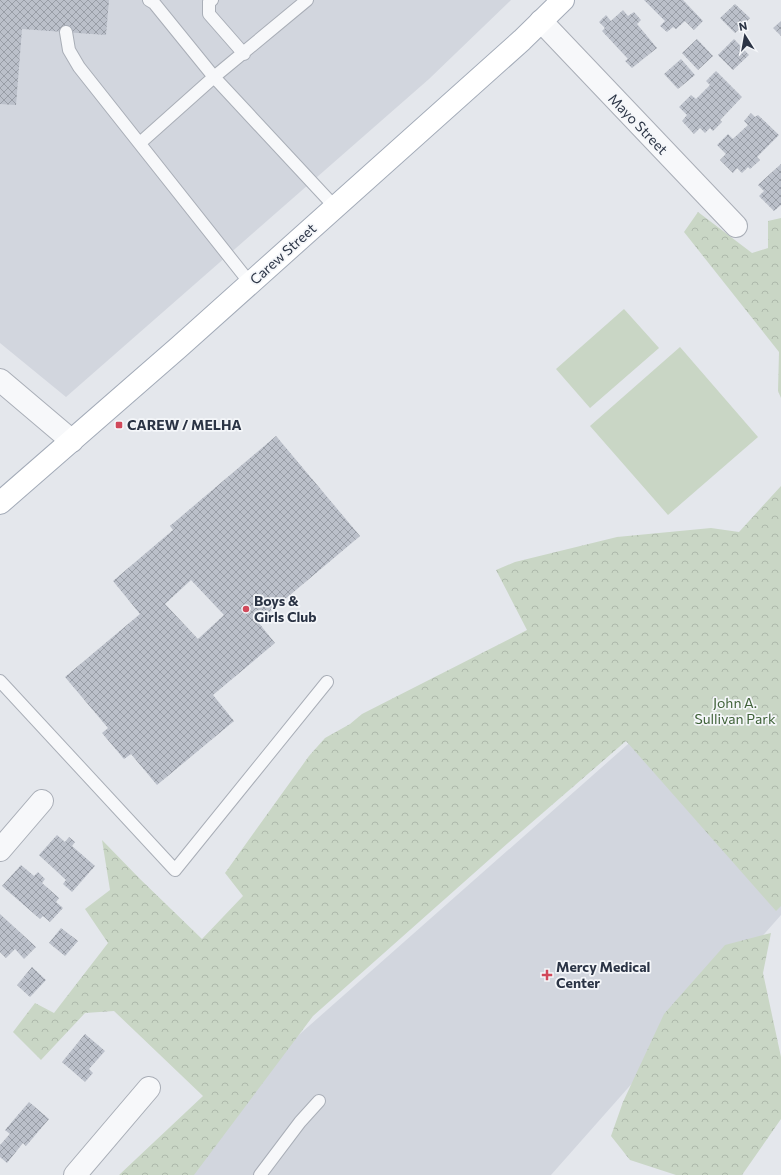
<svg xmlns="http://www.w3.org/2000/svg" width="781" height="1175" font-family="Commissioner,sans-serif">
<defs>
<pattern id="forest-crowns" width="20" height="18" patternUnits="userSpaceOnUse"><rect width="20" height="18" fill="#c9d6c5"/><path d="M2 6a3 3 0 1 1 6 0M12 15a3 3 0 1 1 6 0" fill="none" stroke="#adb8ab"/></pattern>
<pattern id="building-cross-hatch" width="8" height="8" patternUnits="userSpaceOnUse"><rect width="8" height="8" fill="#bbc0ca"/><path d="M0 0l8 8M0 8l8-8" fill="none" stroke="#989da6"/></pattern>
</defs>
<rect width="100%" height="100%" fill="#e4e7ec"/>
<path fill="#d2d6de" d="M0,0H511L429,79L66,397L0,343Z
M670,707L781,835V915L551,1175H176L275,1056Z"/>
<path fill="url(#forest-crowns)" d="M698,212L752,253L768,248V221L781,218V398L778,391L779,352L684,232Z
M781,486V906L776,911L626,741L508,843L313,1016L194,1175H119L203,1096L114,1011L85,1013L41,1060L13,1032L35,1003L54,1013L108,943L85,909L110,890L102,840L140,879L202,939L243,896L225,873L309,756L325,738L350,724L362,714L527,630L496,570L515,562L617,537L711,528L739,532Z
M771,933L763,973L781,1057V1119L742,1175H676L630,1160L611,1136L623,1102L664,1014L725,945Z"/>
<path fill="#c9d6c5" d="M624,309L659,348L590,408L556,369Z
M680,347L758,437L668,515L590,426Z"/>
<path fill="url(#building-cross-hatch)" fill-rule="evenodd" d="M0,0H109L106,35L22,29L16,105L0,104Z
M644,0H683L703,21L694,30L685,21L676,29L673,27L667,32L660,26L665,21Z
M735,4L750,18L735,33L720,18Z
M623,10L628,16L634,12L641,20L637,24L657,48L632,68L625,61L628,59L602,31L605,28L599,22L606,15L611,21Z
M781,21V36L773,28Z
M697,39L713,56L698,70L682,53Z
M734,39L749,55L733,70L718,55Z
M681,59L695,75L678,89L664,74Z
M716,71L742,97L720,120L722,122L713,131L710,128L705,133L700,128L694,134L682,121L687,115L679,107L691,95L696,99L710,85L706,81Z
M751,113L755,117L758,115L779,135L757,157L760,160L750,169L748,167L742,173L737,168L733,173L720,160L726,154L717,145L728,134L733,139L748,125L744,121Z
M781,164V205L774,211L759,196L764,191L758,185Z
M276,436L360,536L258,622L275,643L213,695L234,721L157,785L131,754L124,759L102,733L108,728L65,677L140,614L113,581L173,530L170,526ZM191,580L224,615L198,639L165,604Z
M57,835L65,842L69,837L75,842L72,846L95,866L72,892L63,884L66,880L39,855Z
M21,865L34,876L38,872L45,879L42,883L59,898L56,902L63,908L50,922L43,916L40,919L2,886Z
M0,914L36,947L24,959L15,949L6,958L0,952Z
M61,928L78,941L65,956L49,943Z
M32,967L46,980L30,997L17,985Z
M85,1034L105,1051L89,1069L93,1073L85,1082L62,1062Z
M29,1102L49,1119L26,1146L23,1143L7,1163L0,1157V1145L10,1134L5,1130Z"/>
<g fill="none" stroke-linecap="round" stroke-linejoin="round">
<g stroke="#a9aeb7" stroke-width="14">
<path id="lane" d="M149,0L154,3L214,77L335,207
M212,0L209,2V14L244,54
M66,32L69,50L79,67L250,283
M140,143L214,77L307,0
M0,681L175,870L327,682
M260,1175L300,1122L319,1101"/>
</g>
<g stroke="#a9aeb7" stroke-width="24">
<path id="street" d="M541,21L736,226
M0,380L72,441
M0,850L42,801
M75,1175L149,1088"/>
</g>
<g stroke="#a3abb8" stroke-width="24">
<path id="primary" d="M0,503L179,347L522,40L563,0"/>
</g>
<use href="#lane" stroke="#f7f8fa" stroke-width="12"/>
<use href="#street" stroke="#f7f8fa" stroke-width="22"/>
<use href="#primary" stroke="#fff" stroke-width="22"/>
</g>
<g fill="#d1495b" stroke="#f4f6f9" stroke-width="1.5">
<rect x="115" y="421" width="8" height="8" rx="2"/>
<circle cx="246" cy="609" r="4"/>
<path d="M545 969h4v4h4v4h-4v4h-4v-4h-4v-4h4z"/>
</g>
<g text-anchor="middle" stroke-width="3.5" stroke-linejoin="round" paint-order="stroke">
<g font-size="14" fill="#2b3445" stroke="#f4f6f9">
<text transform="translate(638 124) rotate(46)" y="5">Mayo Street</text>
<text transform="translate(283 254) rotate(-42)" y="5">Carew Street</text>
</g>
<g font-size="14" font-weight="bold" fill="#2b3445" stroke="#f4f6f9" text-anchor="start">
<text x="127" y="430">CAREW / MELHA</text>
<text x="254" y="606">Boys &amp;<tspan x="254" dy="16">Girls Club</tspan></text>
<text x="556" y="972">Mercy Medical<tspan x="556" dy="16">Center</tspan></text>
</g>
<g font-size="14" fill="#3f6138" stroke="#f4f6f9">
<text x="735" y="708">John A.<tspan x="735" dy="16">Sullivan Park</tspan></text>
</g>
</g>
<g transform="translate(745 36) rotate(349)" stroke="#f4f6f9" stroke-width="3" paint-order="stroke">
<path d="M0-3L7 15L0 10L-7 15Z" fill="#2b3445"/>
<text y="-6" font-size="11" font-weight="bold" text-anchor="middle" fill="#2b3445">N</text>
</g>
</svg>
